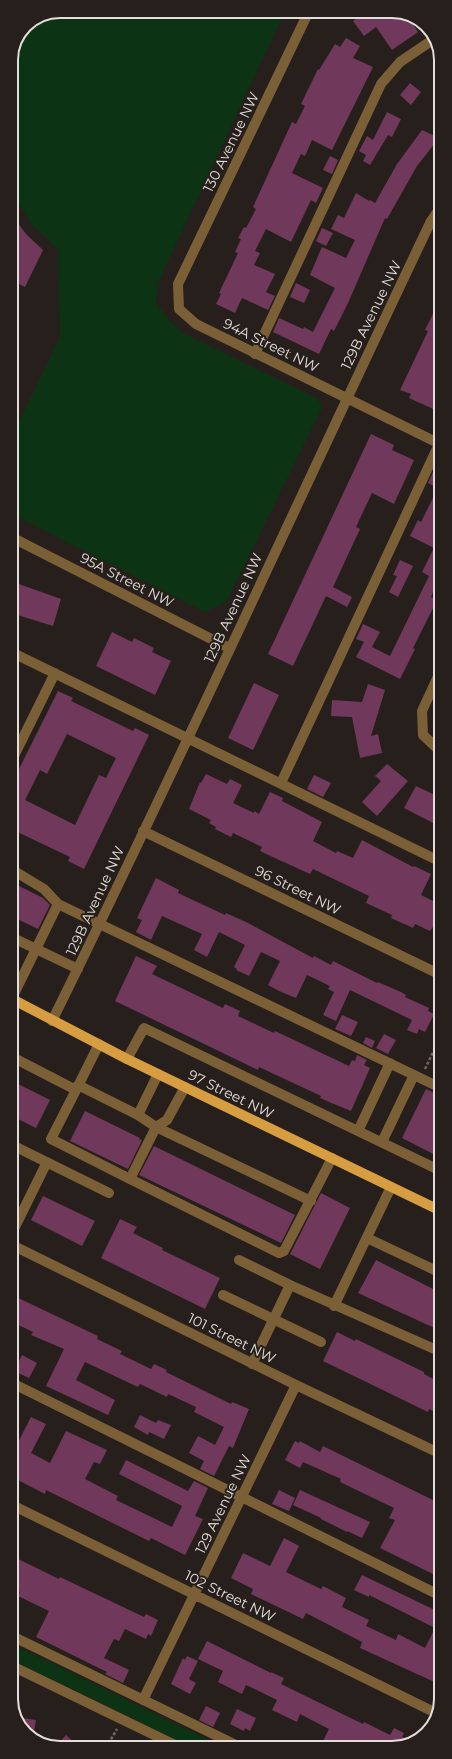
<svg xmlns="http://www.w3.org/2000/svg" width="452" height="1759" font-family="Montserrat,sans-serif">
<rect width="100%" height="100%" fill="#271f1b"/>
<path fill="#0c3414" d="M60,11H285L169,259L158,283L156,302L167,318L181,332L318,399L322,408L226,602L205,612L11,514V438L60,337L58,249L33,226L18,203L11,180V59L25,25Z
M12,1644L223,1747H192L12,1660Z"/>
<path fill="#70385a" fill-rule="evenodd" d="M366,11H399L407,15L418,32L392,50L376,27L364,36L353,21Z
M346,38L360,46L353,58L373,67L332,150L312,140L305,156L301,154L292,173L323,188L316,203L311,200L291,242L266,229L255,251L260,253L254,265L275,274L266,292L275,296L268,310L242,298L235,313L216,304L221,294L219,293L238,253L235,252L241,239L238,238L244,227L246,228L256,209L253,207L292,122L296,124L305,106L301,104L318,69L319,70L335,44L340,47Z
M410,83L421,92L411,105L400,95Z
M387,112L401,119L392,137L388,135L370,165L363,161L366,155L359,151L367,136L373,140Z
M422,130L439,138L417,166L387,219L385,218L348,303L334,331L331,329L319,354L273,332L279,318L303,329L304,327L313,332L335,288L310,275L318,256L322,247L346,258L355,240L331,229L338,215L344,218L356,193L369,201L370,200L375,203L397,164Z
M330,156L338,160L332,174L323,170Z
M11,214L26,234L43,250L25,287L11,280Z
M322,228L333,233L326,246L316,241Z
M296,283L310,290L304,303L290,297Z
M440,300V348L433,364L440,367V412L409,398L411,394L400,390L428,331L425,330Z
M371,434L394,445L392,450L414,460L394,504L372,493L356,527L360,529L333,587L352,597L347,607L326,596L293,666L268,654Z
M440,457V581L438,580L431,597L437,600L413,648L415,649L400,679L356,657L364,642L356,639L363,624L380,632L372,647L390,656L429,576L422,572L434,548L410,536L418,520L421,522L438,488L428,483Z
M400,560L413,566L398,597L389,592L397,576L393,575Z
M11,584L18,586L19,584L61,599L53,626L11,613Z
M112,632L132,642L134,638L154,648L152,652L171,661L155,695L96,666Z
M254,683L279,695L253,750L228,738Z
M368,684L385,690L371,736L378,734L382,753L360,758L352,717L331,716L332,700L362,702Z
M58,691L73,698L71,701L133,731L135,728L149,735L84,869L68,861L70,857L11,829V785ZM67,734L116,758L106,778L99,775L75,825L25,800L40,770L47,774Z
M387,764L408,781L377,816L362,802L381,781L375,776Z
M206,774L227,784L230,779L242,785L233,803L254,813V811L259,814L270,792L283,798L282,801L322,822L313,841L336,853L337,851L353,858L362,840L413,867L414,866L431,874L421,895L441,905V931L433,927L430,931L415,924L413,928L391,918L392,915L366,903L369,896L313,869L310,874L277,859L260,851L262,847L233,833L231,837L215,829L216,827L209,823L211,820L189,809L200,782L201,783Z
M314,775L331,783L323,797L307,789Z
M416,786L441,798V827L404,808Z
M156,878L179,890L178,893L225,915L226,913L246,922L313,958L314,956L331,965L333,961L377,983L378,982L401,992L406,995L405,997L429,1008L428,1011L434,1014L425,1032L419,1029L417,1034L407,1030L412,1020L350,990L336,1021L323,1015L334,992L328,989L330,986L307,975L296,998L279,991L268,985L280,961L261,952L249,976L236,970L237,969L234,967L245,945L219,932L207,957L194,950L202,934L162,916L151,940L136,932L142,920L137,918Z
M11,882L43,898L50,905L38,929L11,916Z
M136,956L157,966L152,974L223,1008L225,1004L240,1011L238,1016L274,1033L275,1031L349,1066L352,1060L355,1061L357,1055L367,1060L364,1065L370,1068L351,1111L329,1102L320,1098L321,1096L259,1067L258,1070L115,1001Z
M342,1015L358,1022L351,1036L335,1029Z
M384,1034L396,1040L388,1054L376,1048Z
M366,1037L375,1041L372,1048L363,1043Z
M12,1081L50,1100L36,1128L12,1116Z
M426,1089L441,1096V1158L402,1138Z
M85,1111L140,1138L139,1139L142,1140L128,1169L70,1141Z
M154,1146L295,1215L281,1243L139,1175Z
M321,1193L350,1208L320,1269L290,1254Z
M43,1196L95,1221L82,1246L31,1220Z
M120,1219L137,1227L133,1233L163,1248L162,1250L220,1278L205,1309L101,1258Z
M376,1260L441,1293V1331L358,1293Z
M12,1295L98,1336L97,1339L122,1351L120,1354L151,1369L154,1364L167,1370L166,1372L231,1404L232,1402L249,1409L233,1448L229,1446L214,1476L200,1469L204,1461L189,1453L198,1436L215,1445L224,1427L194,1412L196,1407L168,1394L167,1397L140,1384L138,1387L85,1362L76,1380L115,1400L108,1415L46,1386L64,1349L31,1335L33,1332L12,1322Z
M337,1332L355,1341L356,1339L424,1372V1374L441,1383V1415L429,1409L428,1412L323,1361Z
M22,1355L37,1363L29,1378L14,1371Z
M140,1415L156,1423L158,1420L171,1425L164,1439L149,1432L148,1435L134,1427Z
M31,1417L46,1424L31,1453L50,1463L66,1431L107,1450L100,1464L94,1462L85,1479L118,1496L116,1500L172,1527L182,1506L119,1474L126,1460L188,1491L194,1481L208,1488L195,1516L203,1519L185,1555L151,1538L149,1541L46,1490L45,1494L12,1477V1444L16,1446Z
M295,1441L299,1443L300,1441L320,1452L323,1446L441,1504V1578L380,1548L395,1520L389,1518L394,1508L340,1482L341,1479L303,1462L300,1468L285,1460Z
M279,1490L295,1498L289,1511L272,1504Z
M300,1490L370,1522L362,1538L347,1531V1532L321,1519V1518L293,1505Z
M284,1538L299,1546L286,1572L321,1589L323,1586L346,1598L342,1607L369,1620L366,1626L396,1640L398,1634L425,1648L435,1628L369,1595V1597L354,1590L362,1575L441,1613V1685L360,1648L362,1642L306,1613L303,1619L251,1594L253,1589L231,1578L243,1553L270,1566Z
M12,1556L59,1579L60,1577L144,1617L146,1614L158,1620L151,1636L148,1634L146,1639L125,1629L119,1641L114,1639L104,1658L129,1670L123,1683L105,1674L107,1672L36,1637L49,1611L18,1596L20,1592L12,1588Z
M207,1641L271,1673V1672L284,1678L281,1684L363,1724L364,1722L390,1735L394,1728L404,1733L402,1737L411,1742L402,1747H336L323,1741L329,1729L300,1714L297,1722L272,1710L277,1700L246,1685L242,1694L218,1682L223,1671L198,1659Z
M187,1656L198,1661L189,1679L196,1683L190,1694L171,1684L183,1658L185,1660Z
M206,1706L220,1713L213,1727L199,1720Z
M237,1709L256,1718L250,1731L245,1728L244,1731L230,1724Z
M16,1717L36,1720L33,1738L25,1734Z
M66,1735L80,1748H54Z"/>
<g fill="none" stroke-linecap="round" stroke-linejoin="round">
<path stroke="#6d6662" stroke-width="2.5" stroke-dasharray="3 2" stroke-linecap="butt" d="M425,1069L441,1035
M106,1748L117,1729"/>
<path stroke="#7b6037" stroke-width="10" d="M309,11L178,284L179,309L196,324L440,444
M255,354L381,84L400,62L434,39
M11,537L229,648
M11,652L441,862
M440,672L422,711L423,735L440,751
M11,762L55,673
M281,783L440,442
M143,831L441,975
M11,869L44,889L58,904
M11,937L78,969
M12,998L58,904L441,1088
M52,1021C183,756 304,487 431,221L440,208
M12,1057L76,1090L99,1044
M127,1059L144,1028L441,1171
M78,1085L138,1115L158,1074
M185,1087L167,1120L156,1127L130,1179L279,1253L284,1251L332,1158
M76,1090L51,1139L130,1179
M138,1115L156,1127L311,1201
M358,1131L390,1063
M382,1142L414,1075
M12,1145L109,1193
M12,1233L47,1162
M367,1238L441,1273
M12,1245L296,1385L441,1454
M239,1260L290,1285L252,1364
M290,1285L441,1352
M223,1295L321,1342
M334,1306L391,1187
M12,1383L441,1596
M12,1505L436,1713
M12,1636L240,1747
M12,1666L179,1747
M143,1700L296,1385"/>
<path stroke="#d79e41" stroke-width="10" d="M12,999L127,1059L441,1211"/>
</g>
<g text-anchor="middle" stroke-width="4" stroke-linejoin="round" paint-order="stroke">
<g font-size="14" fill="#e3dedb" stroke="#271f1b">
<text transform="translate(231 142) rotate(-64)" y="5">130 Avenue NW</text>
<text transform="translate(371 315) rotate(-64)" y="5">129B Avenue NW</text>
<text transform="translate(271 345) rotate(26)" y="5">94A Street NW</text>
<text transform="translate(127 580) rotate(27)" y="5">95A Street NW</text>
<text transform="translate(233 608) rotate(-65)" y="5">129B Avenue NW</text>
<text transform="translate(298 890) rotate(26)" y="5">96 Street NW</text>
<text transform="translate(95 901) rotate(-65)" y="5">129B Avenue NW</text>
<text transform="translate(231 1094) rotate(26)" y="5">97 Street NW</text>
<text transform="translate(232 1338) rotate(26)" y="5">101 Street NW</text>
<text transform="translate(223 1504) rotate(-64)" y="5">129 Avenue NW</text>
<text transform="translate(230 1596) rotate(26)" y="5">102 Street NW</text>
</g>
</g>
<path d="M0 0H452V1759H0ZM60 18H392A42 42 0 0 1 434 60V1699A42 42 0 0 1 392 1741H60A42 42 0 0 1 18 1699V60A42 42 0 0 1 60 18Z" fill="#271f1b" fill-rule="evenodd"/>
<path fill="none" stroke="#e3dedb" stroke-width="2" d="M60 18H392A42 42 0 0 1 434 60V1699A42 42 0 0 1 392 1741H60A42 42 0 0 1 18 1699V60A42 42 0 0 1 60 18Z"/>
</svg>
